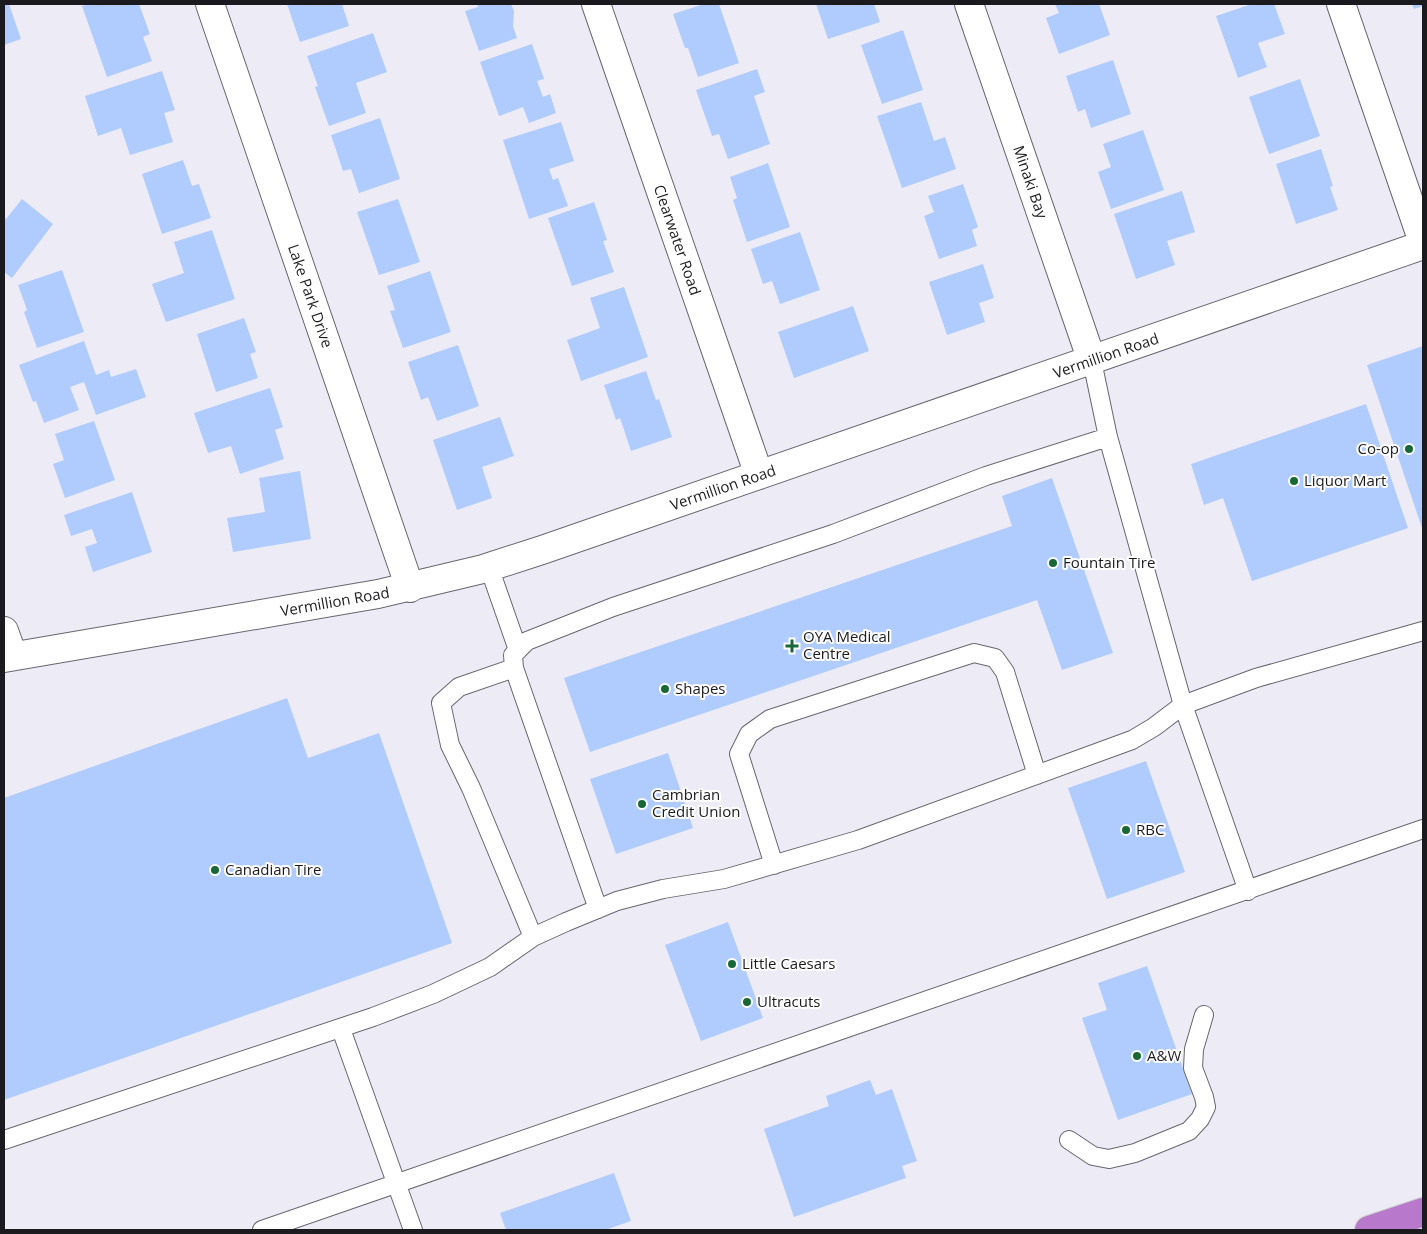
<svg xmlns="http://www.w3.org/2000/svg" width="1427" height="1234" font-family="'Open Sans',sans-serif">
<rect width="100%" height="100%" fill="#edecf6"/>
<path fill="#b0cbfd" d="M4,4H9L21,39L4,45Z
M88,4H139L150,34L143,37L152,61L107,77L82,6Z
M287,4H342L349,26L300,42Z
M477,4H511L514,11L513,26L517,38L479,51L465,11L478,7Z
M704,4H719L739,63L698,77L688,48H685L673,14Z
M816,4H874L880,22L828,39Z
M1055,4H1099L1110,35L1059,54L1046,18L1059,13Z
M1252,4H1274L1285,34L1258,43L1267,67L1238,78L1216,16Z
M1412,4H1423V6L1414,9Z
M903,30L923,90L882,104L861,45Z
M373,33L387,72L356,83L366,113L329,126L315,87L318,86L307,56Z
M532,44L544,79L537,81L543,97L550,94L556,113L529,123L523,107L499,116L480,62Z
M1113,60L1131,114L1091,128L1085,109L1078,112L1066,76Z
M757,69L765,92L754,96L770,144L728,159L719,134L712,136L696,90Z
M162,71L175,110L164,113L173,142L130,155L121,128L98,136L85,96Z
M1300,79L1320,136L1269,154L1249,97Z
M921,102L934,141L945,137L956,169L902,188L877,116Z
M380,118L400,179L359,193L351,169L343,171L331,135Z
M561,122L574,161L549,169L553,180L558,178L568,206L529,219L503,140Z
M1143,130L1164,190L1111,209L1098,172L1111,167L1103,144Z
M1321,149L1333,186L1330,187L1338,210L1296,224L1276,164Z
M183,160L192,186L199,184L211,218L162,234L142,174Z
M768,163L790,227L747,242L733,200L737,198L730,177Z
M963,184L978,227L972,230L977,246L939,259L924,216L934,212L928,196Z
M1182,191L1195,232L1167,241L1175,265L1136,279L1114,214Z
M22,199L53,224L12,278L4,272V217L6,219Z
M398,199L420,262L379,275L357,212Z
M594,202L607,240L603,241L614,272L572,286L548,218Z
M212,230L235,299L166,322L152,284L184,273L174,242Z
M800,232L820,290L780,304L772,281L763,284L751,249Z
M983,264L994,298L979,303L985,322L947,335L929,282Z
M62,270L84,332L37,348L24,312L27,310L18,285Z
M430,271L451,332L403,348L390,311L395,310L387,286Z
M624,287L648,357L581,381L567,340L600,328L590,298Z
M853,306L869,351L794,378L778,332Z
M244,318L256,352L250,354L258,378L216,392L197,334Z
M84,341L96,375L109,370L111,377L136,369L146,397L96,415L84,382L70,387L79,410L44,423L36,401L33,402L19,365Z
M458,345L479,406L437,421L428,397L421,400L408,362Z
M1423,346V531L1367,365Z
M646,371L656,400L659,399L672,437L631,451L620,418L616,420L604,385Z
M270,388L283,427L275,430L284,459L240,474L231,446L208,453L194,413Z
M1366,404L1408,528L1252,581L1223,498L1204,505L1191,464Z
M500,417L514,456L482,467L492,498L457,510L433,440Z
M94,421L115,480L65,498L53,464L64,460L55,434Z
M300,471L311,539L233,552L227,518L265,512L259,478Z
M1052,478L1113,653L1062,670L1037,600L590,752L564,678L1012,526L1002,496Z
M132,492L152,552L93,572L85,547L97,543L92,529L71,536L64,515Z
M287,698L308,758L379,733L452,943L4,1100V798Z
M668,753L693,828L616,854L590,779Z
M1146,761L1185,872L1107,899L1068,788Z
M728,922L763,1018L701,1041L665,945Z
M1147,966L1192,1094L1118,1120L1082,1018L1107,1010L1098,983Z
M870,1080L876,1095L892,1089L917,1161L902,1166L906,1178L794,1217L764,1129L829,1106L826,1096Z
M614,1173L631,1221L605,1230H506L500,1213Z"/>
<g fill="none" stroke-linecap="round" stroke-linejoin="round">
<g stroke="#67666f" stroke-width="20">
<path id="lane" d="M489,567L518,650
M514,668L459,687L441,703L450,745L471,788L533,937
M774,865L739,754L749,734L770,719L974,653L995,658L1005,672L1037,775
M1248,891L1183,705L1256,678L1423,631
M598,909L514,668L513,655L527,641L613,607L833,534L986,476L1108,437
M341,1029L413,1230
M4,1140L373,1017L433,994L490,967L533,937L566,922L617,901L663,889L724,879L858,840L1132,740L1154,727L1183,705L1108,437L1092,361
M1069,1140L1093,1156L1109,1159L1135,1153L1189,1131L1200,1119L1206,1107L1204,1097L1193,1068L1194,1049L1204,1015
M262,1230L1423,829"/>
</g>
<g stroke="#67666f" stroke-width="30">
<path id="street" d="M210,4L410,588
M596,4L759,475
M969,4L1092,361
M1341,4L1423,242
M4,631L13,656
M4,658L378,594L483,569L542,550L1423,245"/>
</g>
<g stroke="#cdcdce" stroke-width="30">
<path id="highway" d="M1369,1230L1423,1212"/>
</g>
<use href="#lane" stroke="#fff" stroke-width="18"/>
<use href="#street" stroke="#fff" stroke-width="28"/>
<use href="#highway" stroke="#b879cd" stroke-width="28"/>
</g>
<g fill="#186737" stroke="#fff" stroke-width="2">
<circle cx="1409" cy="449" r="5"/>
<circle cx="1294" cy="481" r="5"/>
<circle cx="1053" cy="563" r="5"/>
<path d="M789.5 638.5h5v5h5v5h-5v5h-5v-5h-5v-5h5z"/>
<circle cx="665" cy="689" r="5"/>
<circle cx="642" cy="804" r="5"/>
<circle cx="1126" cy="830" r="5"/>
<circle cx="215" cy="870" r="5"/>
<circle cx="732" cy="964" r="5"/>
<circle cx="747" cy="1002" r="5"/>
<circle cx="1137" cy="1056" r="5"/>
</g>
<g text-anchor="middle" stroke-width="4" stroke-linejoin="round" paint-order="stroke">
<g font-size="15" fill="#1b1a1e" stroke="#fff">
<text transform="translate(1030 182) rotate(71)" y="5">Minaki Bay</text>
<text transform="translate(677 240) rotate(71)" y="5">Clearwater Road</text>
<text transform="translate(310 296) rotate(71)" y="5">Lake Park Drive</text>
<text transform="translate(1106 356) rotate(-19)" y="5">Vermillion Road</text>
<text transform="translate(723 488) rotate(-19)" y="5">Vermillion Road</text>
<text transform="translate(335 602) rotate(-10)" y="5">Vermillion Road</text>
</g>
<g font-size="15" fill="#1b1a1e" stroke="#fff" text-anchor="start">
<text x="1399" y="454" text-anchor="end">Co-op</text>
<text x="1304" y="486">Liquor Mart</text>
<text x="1063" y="568">Fountain Tire</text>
<text x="803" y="642">OYA Medical<tspan x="803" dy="17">Centre</tspan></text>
<text x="675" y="694">Shapes</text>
<text x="652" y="800">Cambrian<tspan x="652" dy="17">Credit Union</tspan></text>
<text x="1136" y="835">RBC</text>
<text x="225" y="875">Canadian Tire</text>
<text x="742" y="969">Little Caesars</text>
<text x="757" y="1007">Ultracuts</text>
<text x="1147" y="1061">A&amp;W</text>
</g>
</g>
<rect width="1427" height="1234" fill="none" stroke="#1b1a1e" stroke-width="10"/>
</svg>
